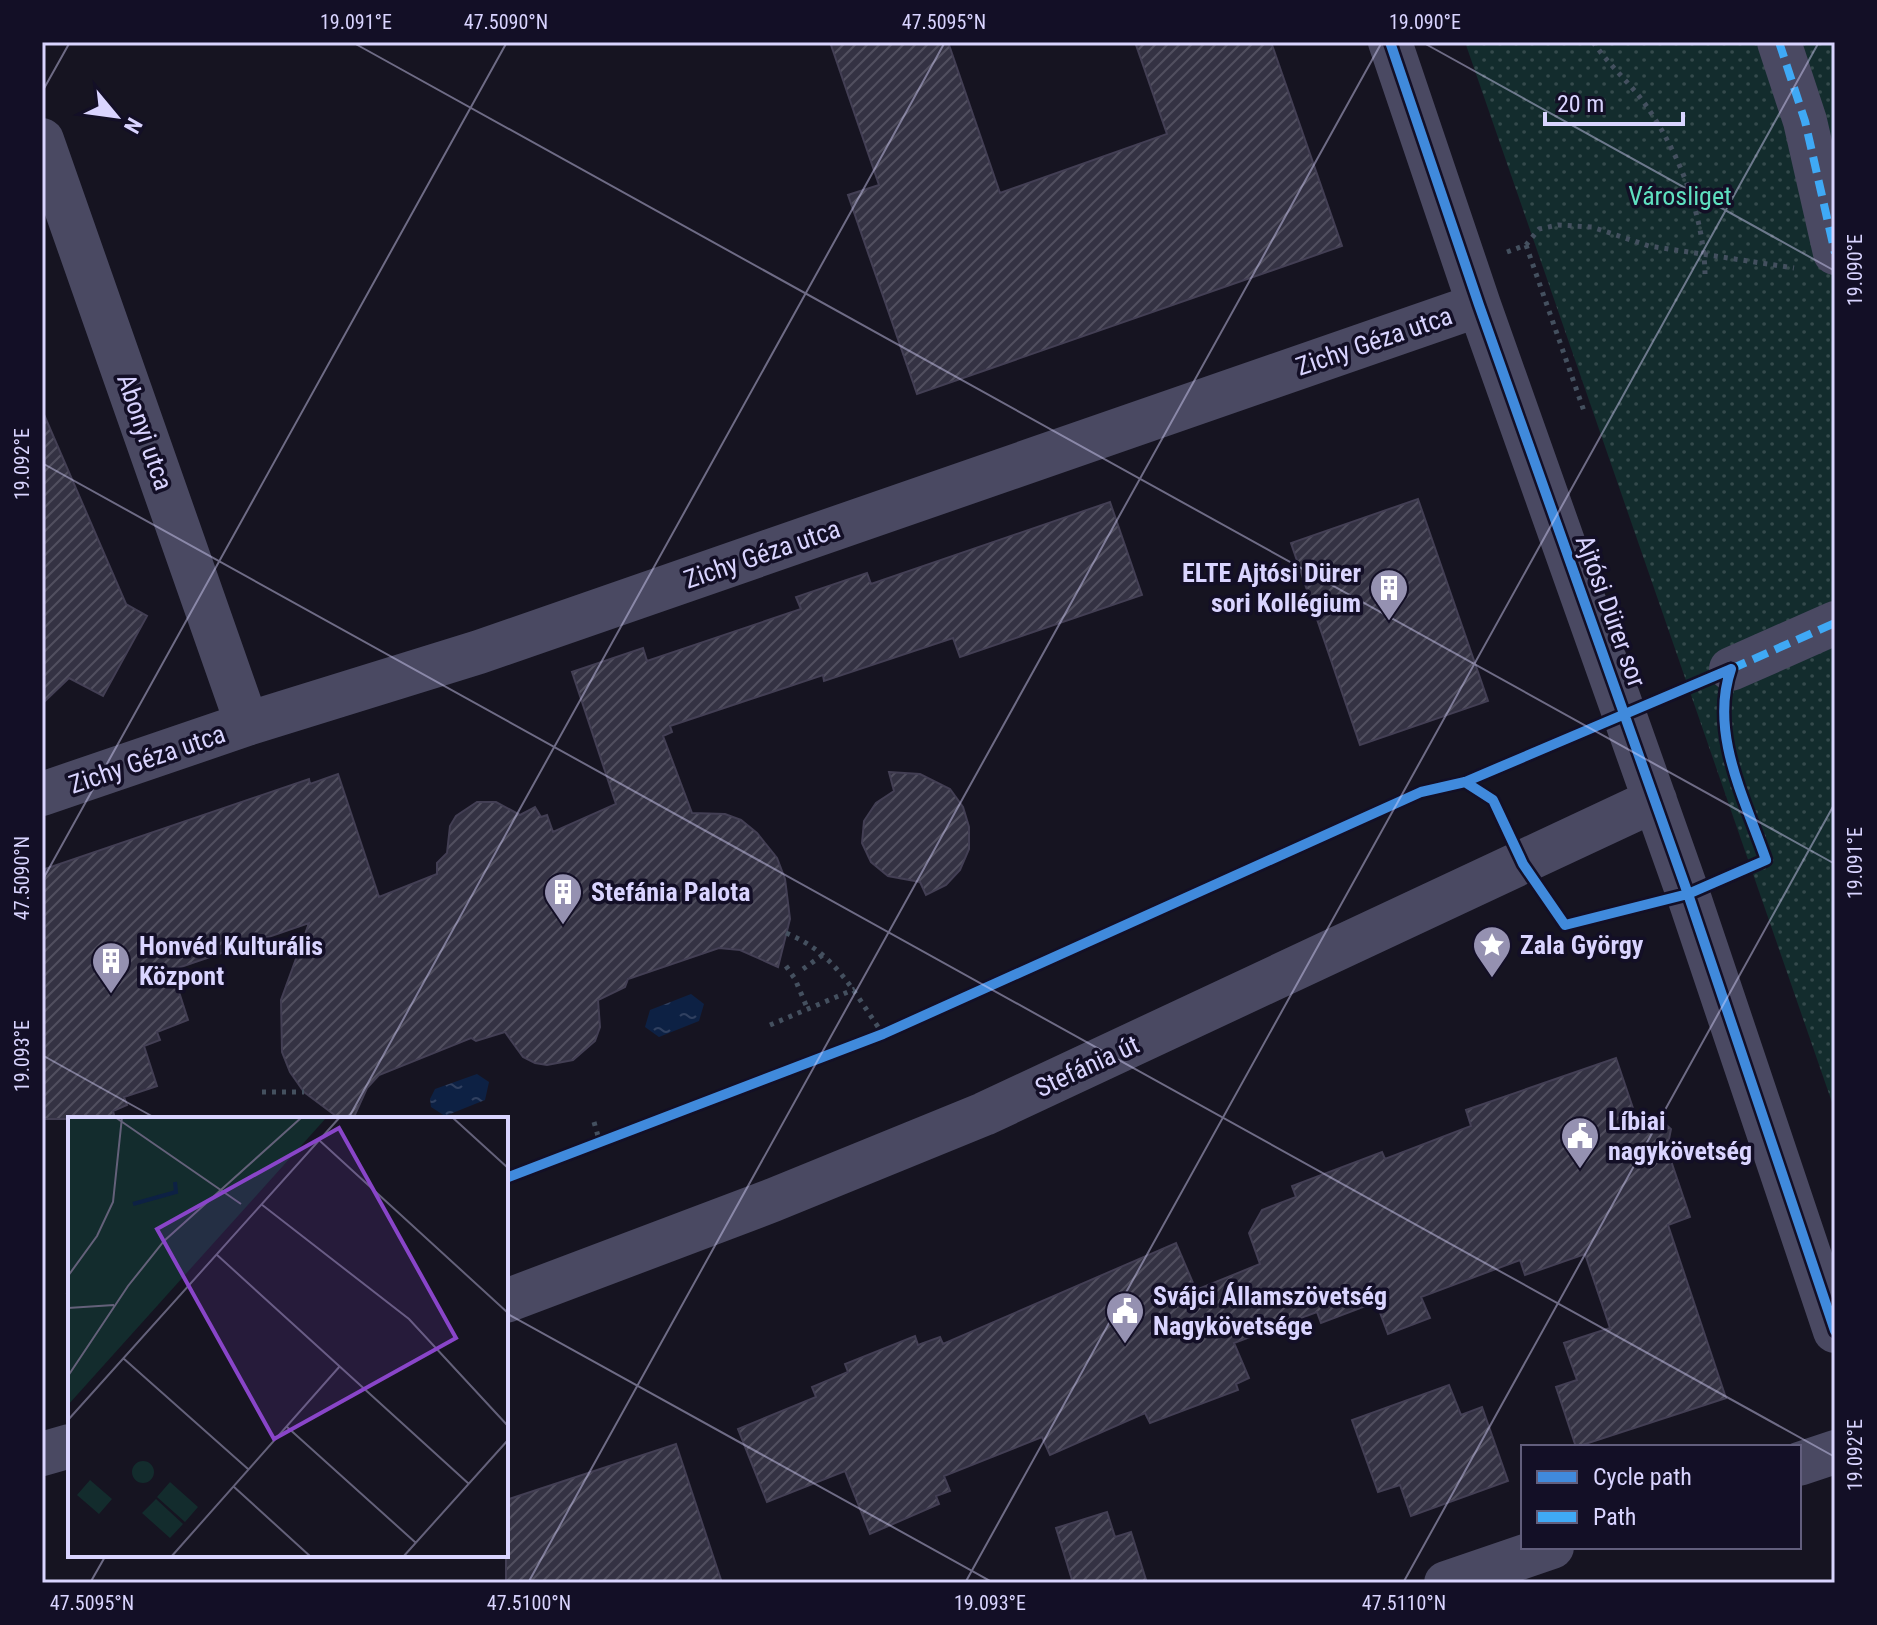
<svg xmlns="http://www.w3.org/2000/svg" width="1877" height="1625" font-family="'Roboto Condensed',sans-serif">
<defs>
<pattern id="park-dots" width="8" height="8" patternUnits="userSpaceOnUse" patternTransform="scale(2)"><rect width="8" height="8" fill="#132c2d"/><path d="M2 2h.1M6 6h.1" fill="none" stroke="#354a4c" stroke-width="1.8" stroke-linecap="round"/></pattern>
<pattern id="water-ripples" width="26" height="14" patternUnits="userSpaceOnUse" patternTransform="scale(2)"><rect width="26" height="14" fill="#0d2144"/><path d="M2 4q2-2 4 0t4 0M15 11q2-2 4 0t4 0" fill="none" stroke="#304060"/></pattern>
<pattern id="building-hatch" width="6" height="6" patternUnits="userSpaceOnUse" patternTransform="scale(2)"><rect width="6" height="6" fill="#343243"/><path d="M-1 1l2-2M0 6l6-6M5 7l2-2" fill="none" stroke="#514f5f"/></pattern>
</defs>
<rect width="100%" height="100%" fill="#161421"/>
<path fill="url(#park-dots)" d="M1465,42H1835V1111Z"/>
<path fill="url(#water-ripples)" d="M691,994L704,1004L699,1021L659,1037L645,1027L650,1010Z
M477,1074L489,1082L485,1100L445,1116L431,1107L430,1099L435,1089Z"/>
<path fill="url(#building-hatch)" stroke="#433f54" stroke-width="2" d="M830,42H948L1000,193L1167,134L1135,42H1271L1342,246L917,394L848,195L879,185Z
M42,410L126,604L147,616L103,696L69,678L42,704Z
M1418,499L1488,701L1360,745L1291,543Z
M1110,502L1142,595L960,657L953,638L824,681L823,675L670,726L672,732L663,736L692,813L725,814L741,820L757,833L777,858L785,879L790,919L778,967L740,950L719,948L628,979L625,987L598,1000L600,1027L595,1041L573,1060L547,1065L535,1063L523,1057L505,1032L476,1041L471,1038L379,1075L367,1088L353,1119H340L304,1092L290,1072L282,1052L281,1000L309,923L172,970L188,1020L157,1032L160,1040L144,1046L157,1086L124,1097L127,1105L113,1111L115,1119H42V870L309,779L310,784L338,774L379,897L437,874V863L447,853L450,826L456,816L477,802H496L520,815L535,807L541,817L547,815L553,832L616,804L572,672L643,648L647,661L801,609L796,597L867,573L871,584Z
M889,772L920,774L950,789L963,807L969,827V849L960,870L946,885L926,895L920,882L888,876L871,862L862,843L864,821L876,803L894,791Z
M1616,1058L1637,1120L1654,1114L1671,1129L1667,1149L1690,1217L1668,1225L1726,1398L1576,1447L1556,1387L1577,1380L1564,1343L1610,1328L1585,1254L1525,1275L1520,1260L1421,1297L1430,1318L1388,1334L1376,1302L1321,1323L1317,1312L1234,1343L1249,1378L1236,1384L1238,1390L1150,1423L1145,1413L1050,1455L1042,1437L944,1476L950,1491L936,1496L939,1504L870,1534L845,1471L767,1502L738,1429L816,1397L812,1387L848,1372L845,1364L915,1336L918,1345L940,1337L943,1344L1176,1243L1196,1290L1260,1264L1249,1233L1262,1210L1296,1197L1292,1186L1382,1152L1385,1159L1471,1126L1466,1110Z
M1449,1385L1461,1415L1482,1407L1508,1481L1411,1516L1400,1485L1378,1492L1352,1420Z
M676,1444L722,1583H506V1500Z
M1107,1512L1115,1537L1131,1532L1147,1583H1073L1056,1528Z"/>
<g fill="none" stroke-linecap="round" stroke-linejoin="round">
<path stroke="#44505f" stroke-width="5" stroke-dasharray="4 6" stroke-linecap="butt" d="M1593,42C1608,64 1629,82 1645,104C1679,152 1704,216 1705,274
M1526,245L1585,414
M1507,252L1526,245L1539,229L1558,225L1592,227L1649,246L1794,268
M786,933C836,953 854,993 883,1034
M786,966L795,979L808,1010
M803,969L824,954
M770,1025L855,989
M262,1092H304
M594,1122L600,1143
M68,1292L70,1297"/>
<path stroke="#4a4962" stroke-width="44" d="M1390,42L1479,305L1688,894L1835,1331
M1779,42L1805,121L1835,253
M42,140L247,724
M1731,669L1835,623
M42,794L247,724L479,652L1479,305
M506,1301L773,1200L984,1114L1655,800
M42,1454L70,1446
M1799,1464L1835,1452
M1446,1583L1552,1547"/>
<path stroke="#3fa9f5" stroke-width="8" stroke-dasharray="16 8" stroke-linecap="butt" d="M1779,42L1805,121L1835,253
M1731,669L1835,623"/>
<g stroke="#130f26" stroke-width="15">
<path id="cycleway" d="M1390,42L1479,305L1688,894L1835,1331
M1465,782L1493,800L1523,864L1565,925L1688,894L1766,860C1745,799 1709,733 1731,669
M506,1178L883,1034L1421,792L1465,782L1731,669"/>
</g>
<use href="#cycleway" stroke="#408adc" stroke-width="10"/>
</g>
<path fill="none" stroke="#d9d4ff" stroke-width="2" stroke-opacity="0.45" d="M352,42L1835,864M1422,42L1835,271M42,92L70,42M42,463L1835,1457M42,881L507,42M42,1055L157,1119M348,1119L945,42M506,1313L994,1583M90,1583L106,1555M528,1583L1382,42M965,1583L1819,42M1403,1583L1835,803"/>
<defs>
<g id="building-pin" transform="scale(2)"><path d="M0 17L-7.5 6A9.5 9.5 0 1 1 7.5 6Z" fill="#9591b1" stroke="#130f26"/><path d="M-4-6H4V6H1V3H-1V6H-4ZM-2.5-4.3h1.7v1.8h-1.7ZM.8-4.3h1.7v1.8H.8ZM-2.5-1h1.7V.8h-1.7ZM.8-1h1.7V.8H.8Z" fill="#fff"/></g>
<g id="sight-pin" transform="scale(2)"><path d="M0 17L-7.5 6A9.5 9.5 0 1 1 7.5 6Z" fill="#9591b1" stroke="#130f26"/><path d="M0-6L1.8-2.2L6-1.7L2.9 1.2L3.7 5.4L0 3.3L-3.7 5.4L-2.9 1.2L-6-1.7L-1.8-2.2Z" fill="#fff"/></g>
<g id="civic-pin" transform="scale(2)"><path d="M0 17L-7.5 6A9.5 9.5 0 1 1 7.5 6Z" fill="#9591b1" stroke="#130f26"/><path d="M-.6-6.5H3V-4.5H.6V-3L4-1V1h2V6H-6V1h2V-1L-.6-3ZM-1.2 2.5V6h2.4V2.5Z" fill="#fff"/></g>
</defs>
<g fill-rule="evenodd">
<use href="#building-pin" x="1389" y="588"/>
<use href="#building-pin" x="563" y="892"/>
<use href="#sight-pin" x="1492" y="945"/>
<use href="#building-pin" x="111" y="961"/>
<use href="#civic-pin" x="1580" y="1136"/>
<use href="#civic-pin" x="1125" y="1311"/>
</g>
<g text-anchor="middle" stroke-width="7" stroke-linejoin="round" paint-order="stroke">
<g font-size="26" fill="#5fe0c0" stroke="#130f26">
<text x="1680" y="205">Városliget</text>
</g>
<g font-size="26" fill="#d9d4ff" stroke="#130f26">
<text transform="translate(1374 341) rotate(-19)" y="9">Zichy Géza utca</text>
<text transform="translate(145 432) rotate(71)" y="9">Abonyi utca</text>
<text transform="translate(762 554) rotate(-19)" y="9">Zichy Géza utca</text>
<text transform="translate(1611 611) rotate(70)" y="9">Ajtósi Dürer sor</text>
<text transform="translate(147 759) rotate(-19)" y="9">Zichy Géza utca</text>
<text transform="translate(1087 1066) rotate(-25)" y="9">Stefánia út</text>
</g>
<g font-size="26" font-weight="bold" fill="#d9d4ff" stroke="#130f26" text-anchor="start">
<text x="1361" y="582" text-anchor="end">ELTE Ajtósi Dürer<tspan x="1361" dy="30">sori Kollégium</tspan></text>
<text x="591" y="901">Stefánia Palota</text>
<text x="1520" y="954">Zala György</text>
<text x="139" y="955">Honvéd Kulturális<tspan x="139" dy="30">Központ</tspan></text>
<text x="1608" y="1130">Líbiai<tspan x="1608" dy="30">nagykövetség</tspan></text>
<text x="1153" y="1305">Svájci Államszövetség<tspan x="1153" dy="30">Nagykövetsége</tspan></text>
</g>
</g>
<g transform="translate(68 1117)">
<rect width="440" height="440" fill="#161421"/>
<path d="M0,0H259L0,288Z" fill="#132c2d"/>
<path d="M64 355a11 11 0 1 1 22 0a11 11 0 1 1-22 0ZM22,363L44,382L31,397L9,378ZM102,365L130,390L117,405L89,380ZM88,382L115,407L102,421L74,396Z" fill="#132c2d"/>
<path fill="none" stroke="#0d2144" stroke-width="4" d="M65,87L108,75L107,65"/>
<path fill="none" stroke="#64617a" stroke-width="2" d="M47,0L173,87M384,0L440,51M251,23L440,196M193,87L341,202L440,309M148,137L401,367M0,159L29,119L45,85L54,0M0,191L46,188M55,241L180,352M0,259L60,169L96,124L234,0M0,303L272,0M218,309L348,426M165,369L243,440M103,440L272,249M335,440L440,323"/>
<path fill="#8945c9" fill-opacity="0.15" stroke="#8945c9" stroke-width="4" d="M271,11L388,221L206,322L89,112Z"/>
<rect width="440" height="440" fill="none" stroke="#d9d4ff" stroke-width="4"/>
</g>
<rect width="1877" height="1625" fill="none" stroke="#130f26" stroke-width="88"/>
<rect x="1521" y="1445" width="280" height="104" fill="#130f26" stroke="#625e7d" stroke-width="2"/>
<rect x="1537" y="1471" width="40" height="12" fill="#408adc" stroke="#625e7d" stroke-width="2"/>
<text x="1593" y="1485" font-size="24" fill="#d9d4ff">Cycle path</text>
<rect x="1537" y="1511" width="40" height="12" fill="#3fa9f5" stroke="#625e7d" stroke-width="2"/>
<text x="1593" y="1525" font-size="24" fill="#d9d4ff">Path</text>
<g transform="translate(116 116) rotate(119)" stroke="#130f26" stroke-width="6" paint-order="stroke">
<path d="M0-6L14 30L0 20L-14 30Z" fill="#d9d4ff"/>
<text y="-12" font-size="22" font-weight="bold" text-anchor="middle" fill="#d9d4ff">N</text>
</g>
<path d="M1545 112v12h138v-12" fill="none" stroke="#d9d4ff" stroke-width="4"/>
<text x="1557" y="112" font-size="24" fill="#d9d4ff" stroke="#130f26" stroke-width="6" paint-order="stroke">20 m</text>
<rect x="44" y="44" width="1789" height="1537" fill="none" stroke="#d9d4ff" stroke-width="3"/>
<g font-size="20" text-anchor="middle" fill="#d9d4ff">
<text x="356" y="29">19.091°E</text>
<text x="506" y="29">47.5090°N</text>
<text x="944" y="29">47.5095°N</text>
<text x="1425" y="29">19.090°E</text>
<text transform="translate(1855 270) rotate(-90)" y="7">19.090°E</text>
<text transform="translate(22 464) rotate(-90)" y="7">19.092°E</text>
<text transform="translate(1855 863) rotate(-90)" y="7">19.091°E</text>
<text transform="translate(22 878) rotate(-90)" y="7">47.5090°N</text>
<text transform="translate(22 1056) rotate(-90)" y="7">19.093°E</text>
<text transform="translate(1855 1455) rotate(-90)" y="7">19.092°E</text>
<text x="92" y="1610">47.5095°N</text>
<text x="529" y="1610">47.5100°N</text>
<text x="990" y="1610">19.093°E</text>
<text x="1404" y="1610">47.5110°N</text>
</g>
</svg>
